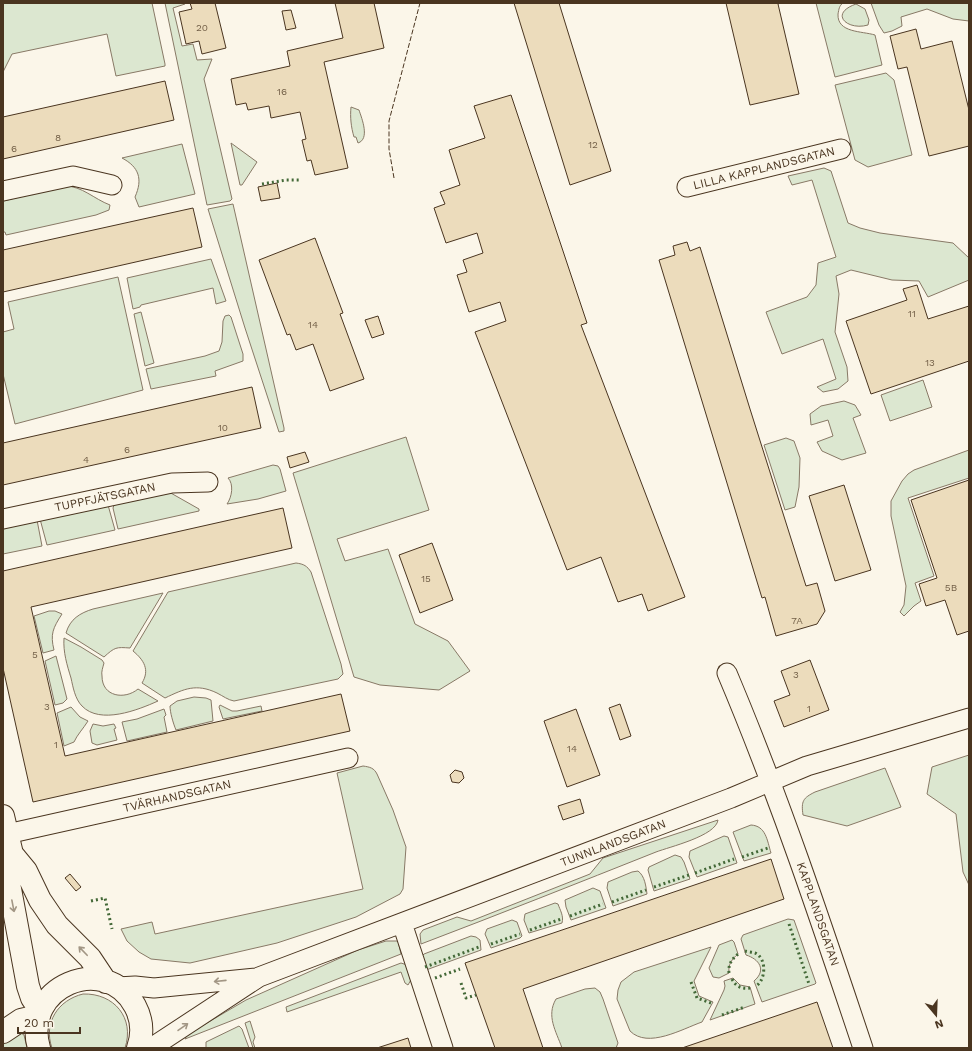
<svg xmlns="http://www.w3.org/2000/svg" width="972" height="1051" font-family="'Work Sans',sans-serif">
<rect width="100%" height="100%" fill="#fbf6e9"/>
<path fill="#dce7d0" stroke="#887966" d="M3,3H152L165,64V66L116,76L107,34L12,54L3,72Z
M165,3H185V4L173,8L182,46L193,44L197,60L212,59L204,79L232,199L230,201L207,205Z
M816,3H843C839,6 839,9 838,14C837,33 862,31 875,35L882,65L835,77Z
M871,3H969V21L953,19L927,9L901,17L902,26L892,31L884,33L879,25Z
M856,4L865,9L869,20L868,25C848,31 828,14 856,4Z
M886,73L894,80L912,155L868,167L855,160L835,85Z
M351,107L359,110C362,119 370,139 358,143L356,137H354C351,127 350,117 351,107Z
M231,143L257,162L242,185H240Z
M182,144L195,194L139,207L135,197C143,179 139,167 122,158Z
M824,168L831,171L848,223L860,228L880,233L953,243L969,258V280L928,297L919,281L892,280L851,270L836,276L839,294L835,332L847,367L848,381L838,389L823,392L817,387L836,379L823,339L782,354L766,312L807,297L816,285L818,263L836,257L812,180L792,185L788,176Z
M65,186C82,186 94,199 110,205L109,210L96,215L6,235L5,232H3V201Z
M233,204L284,428V431L279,432L245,328L208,209Z
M211,259L226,301L216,304L213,288L141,305L140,307L133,309L127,278Z
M118,277L143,390L15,424L3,374V332L14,329L8,302Z
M141,312L154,363L145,366L134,314Z
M229,315L231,317L243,354V361L215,371L216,376L151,389L146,369L205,356L219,351L222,342L223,321L225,316Z
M923,380L932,407L890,421L881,395Z
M844,401L855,405L861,415L853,418L866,453L842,460L822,451L817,442L833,436L828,420L811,425L810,414L821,406Z
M406,437L429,510L337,539L345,561L388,549L415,624L448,641L470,671L439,690L380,685L354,677L293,473Z
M786,438L794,441L800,458L799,487L795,507L785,510L764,445Z
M969,450V478L908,498L934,576L915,583L921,601L914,606L904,616L900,612L904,605L906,586L891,516V501L902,481L908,474L914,470Z
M273,465L278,466L280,469L286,491L258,499L227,504C232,497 234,484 228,478Z
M169,492L199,509V511L118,529L113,508L115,502Z
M108,505L115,530L47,545L40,519Z
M37,520L42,546L3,554V528Z
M296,563C304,564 307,566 311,572L341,664L343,674L338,679L234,701C228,700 223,696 217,693C196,683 184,689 165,698L142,683C150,670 144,660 133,651L168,592Z
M163,593L130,648C116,647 115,647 104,657L66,633C70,619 80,613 93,609Z
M49,611H55L62,614C53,628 50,634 54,650L43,653L34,616Z
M64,638L81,647L102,660L104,663C103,667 101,672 102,676C102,697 125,700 138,689L158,701C138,710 100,725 82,706C75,699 73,687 71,678C67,665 63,652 64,638Z
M56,656L67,699L63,703L55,705L45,661Z
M194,697L206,698L211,700L213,721L176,730C173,723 170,712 170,706L177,701Z
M220,705L232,711H237L261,706L262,711L223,719L219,707Z
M71,707L80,717L88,721C83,729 77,735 74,742L64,746L57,713Z
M164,709L166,715L164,717L167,732L127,741L122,722L137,719Z
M93,724L103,726L114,724L116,728L114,729L117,740L97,745L92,743L90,731Z
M969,755V885L963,872L956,814L927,794L932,767Z
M363,766C370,767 374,768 377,774L393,810L406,847L403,889L400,894L356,917L277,943L190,963L151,959L139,952L127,941L121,929L152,922L155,934L363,889L337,773Z
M885,768L901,807L847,826L803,815C801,801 803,798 815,792Z
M718,820C716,836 669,847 656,852C578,883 500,914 421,944L420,934L423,930L457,917L471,921L590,874L603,858Z
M751,825C766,826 767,840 771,853L744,861L733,832Z
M724,836L728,837L737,863L697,877L689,857L690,851Z
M675,855L681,857L684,862L690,879L654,891L648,870L649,867Z
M638,871C645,876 646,887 647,894L613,906L607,888L608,882L632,872Z
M593,888L600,891L606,908L571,920L566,907L565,900Z
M555,903L558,904C560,910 564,916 562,923L529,933L524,920L525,914Z
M788,919L794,920L816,983L815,984L762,1002L754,981C767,970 759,959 746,955L741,939L743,935Z
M512,920L517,922L522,936L520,938L491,948L485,934L487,929Z
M471,936L476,937L480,940L481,950L426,970L422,956L424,954Z
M732,940L734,942L738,954C732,959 728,964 729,973L719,978L713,977L709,968L719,945Z
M386,941H398L401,954L185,1039L187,1035L200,1027L246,1000L358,950Z
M711,947L694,981L699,996L713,1002L702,1022C682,1029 648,1049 630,1031L617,999L618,990L621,982L634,972Z
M401,963L407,965L412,978L408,985L405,983L401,972L287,1012L286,1007Z
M733,978L740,985L750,987L755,1004L710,1020L724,990L725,986L724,981Z
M595,988L600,992L603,999L618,1043L616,1048H562C556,1031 546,1016 556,999L585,989Z
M83,994C114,993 135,1018 125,1048H52C43,1023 58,1000 83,994Z
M250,1021L255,1037L253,1042L255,1048H253L245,1023Z
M239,1026L242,1029L249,1048H206V1042Z
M21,1033L24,1035L27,1048H3V1044Z"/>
<path fill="#ecdcbc" stroke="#4a3520" d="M190,3H215L226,48L202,54L199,41L186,44L179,12L192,9Z
M335,3H374L384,48L324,62L348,168L315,175L311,160L307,161L302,140L306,139L300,112L271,118L269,106L248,110L246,103L236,105L231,79L290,66L287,51L343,38Z
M514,3H559L611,171L570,185Z
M726,3H780L778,4L799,94L750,105Z
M291,10L296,28L286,30L282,11Z
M916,29L921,49L952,41L969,110V146L929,156L907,67L898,69L890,36Z
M165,81L174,120L3,159V117Z
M511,95L587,323L581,325L685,597L648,611L642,594L618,602L601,557L567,570L475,332L506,321L500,302L469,312L457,275L467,272L463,260L483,253L477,233L446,243L434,208L445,204L440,192L460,185L449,150L485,138L474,106Z
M277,183L280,198L261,201L258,187Z
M193,208L202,247L3,292V250Z
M315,238L343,313L340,314L364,379L330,391L313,344L296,350L290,334L287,335L259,260Z
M687,242L690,251L700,247L750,409L806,586L817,583L825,611L817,624L776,636L765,597L762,598L659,260L675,255L673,246Z
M917,285L928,319L969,306V361L871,394L846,321L907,300L903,289Z
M378,316L384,334L372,338L365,320Z
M252,387L261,428L3,485V443Z
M305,452L309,462L290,468L287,457Z
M969,480V631L957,635L945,600L926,606L919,584L937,578L911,500Z
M844,485L871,570L835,581L809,496Z
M283,508L292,548L31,607L65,756L341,694L350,731L33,802L3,668V571Z
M432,543L453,600L420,613L399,555Z
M810,660L829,710L784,727L774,701L790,695L781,671Z
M620,704L631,736L620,740L609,708Z
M576,709L600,775L567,787L544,721Z
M455,770L462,772L464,778L459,783L452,782L450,775Z
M580,799L584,813L563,820L558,806Z
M771,859L784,899L523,989L543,1048H495L465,963Z
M70,874L81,887L76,891L65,878Z
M817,1002L833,1048H682Z
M408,1038L411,1048H377Z"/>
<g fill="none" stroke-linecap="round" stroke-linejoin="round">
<g stroke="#4a3520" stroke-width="21">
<path id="street" d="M687,187L841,149
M3,191L73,176L112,185
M3,519L172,483L208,482
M727,673C779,796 821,922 863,1048
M7,834L348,758
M402,923L443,1048
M118,987L135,986L154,988L256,978
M151,1048L259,977L731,798L807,766L969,718"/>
</g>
<g stroke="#4a3520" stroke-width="24">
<path id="secondary" d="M3,816L12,854L26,871L40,900L57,925L90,958L106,982
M12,854L8,878L28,986L32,998L40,1010
M3,1032L21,1020L38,1016
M39,1048C21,987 105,951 135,1006C142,1019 143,1034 138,1048"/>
</g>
<use href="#street" stroke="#fbf6e9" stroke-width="19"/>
<use href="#secondary" stroke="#fbf6e9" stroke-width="22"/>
<path stroke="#436837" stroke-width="3" stroke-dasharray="2 3" stroke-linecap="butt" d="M262,184L286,180H299
M742,857L768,848
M695,873L734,859
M654,887L689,875
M91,901L105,898L112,929
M612,902L646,890
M570,916L603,904
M789,924L809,984
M530,930L561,919
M491,944L520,934
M745,951C748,952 752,952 755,953C767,958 766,980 756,986
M425,967L479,947
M729,973C728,964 732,959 738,954
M435,978L460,969
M732,979C736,987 742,989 750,988
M691,982L697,998L711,1003
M461,983L466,998L476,995
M722,1015L745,1007"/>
<path stroke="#4a3520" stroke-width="1" stroke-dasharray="5 2" stroke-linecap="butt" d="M394,178L389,149V121L420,3"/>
</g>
<defs><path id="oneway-shaft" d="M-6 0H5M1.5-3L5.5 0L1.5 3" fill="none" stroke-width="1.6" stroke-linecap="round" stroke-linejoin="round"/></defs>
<g stroke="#a29684">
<use href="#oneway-shaft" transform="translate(13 906) rotate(79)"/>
<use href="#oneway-shaft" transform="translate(83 951) rotate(-134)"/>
<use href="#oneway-shaft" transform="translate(220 981) rotate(174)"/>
<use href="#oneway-shaft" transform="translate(183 1027) rotate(-35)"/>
</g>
<g text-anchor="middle" stroke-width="3" stroke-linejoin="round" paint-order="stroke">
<g font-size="10" fill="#725f47">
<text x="202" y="31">20</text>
<text x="282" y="95">16</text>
<text x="58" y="141">8</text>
<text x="593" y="148">12</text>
<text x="14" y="152">6</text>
<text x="912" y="317">11</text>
<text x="313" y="328">14</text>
<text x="930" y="366">13</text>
<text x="223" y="431">10</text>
<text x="127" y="453">6</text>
<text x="86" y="463">4</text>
<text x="426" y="582">15</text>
<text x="951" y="591">5B</text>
<text x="797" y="624">7A</text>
<text x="35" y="658">5</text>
<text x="796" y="678">3</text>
<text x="47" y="710">3</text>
<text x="809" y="712">1</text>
<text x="56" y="748">1</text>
<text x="572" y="752">14</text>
</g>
<g font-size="12" fill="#4a3520" stroke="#fbf6e9">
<text transform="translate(764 168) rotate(-14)" y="4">LILLA KAPPLANDSGATAN</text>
<text transform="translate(105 497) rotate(-12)" y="4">TUPPFJÄTSGATAN</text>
<text transform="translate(177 796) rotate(-13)" y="4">TVÄRHANDSGATAN</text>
<text transform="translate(613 843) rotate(-21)" y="4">TUNNLANDSGATAN</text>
<text transform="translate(818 914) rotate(71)" y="4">KAPPLANDSGATAN</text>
</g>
</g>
<rect width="972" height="1051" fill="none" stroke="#4a3520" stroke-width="8"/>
<g transform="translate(936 1015) rotate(161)" stroke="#fbf6e9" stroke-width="3" paint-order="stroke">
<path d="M0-3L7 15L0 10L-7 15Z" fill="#4a3520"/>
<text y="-6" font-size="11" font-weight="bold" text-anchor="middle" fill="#4a3520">N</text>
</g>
<path d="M18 1027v6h62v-6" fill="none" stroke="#4a3520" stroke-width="2"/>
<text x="24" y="1027" font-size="12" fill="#4a3520" stroke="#fbf6e9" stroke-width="3" paint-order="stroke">20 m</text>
</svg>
